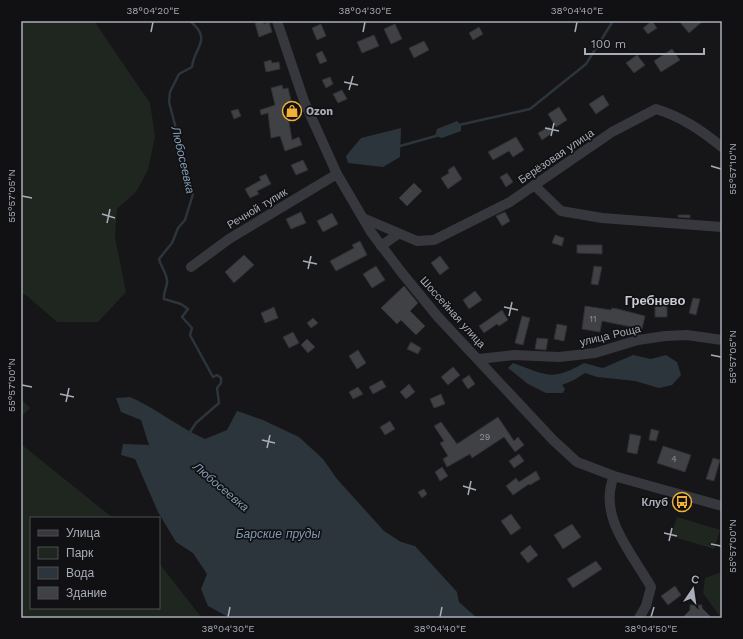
<svg xmlns="http://www.w3.org/2000/svg" width="743" height="639" font-family="'Work Sans',sans-serif">
<rect width="100%" height="100%" fill="#161618"/>
<path fill="#1e261f" d="M21,21H94L150,103L155,136L148,170L136,192L117,209L115,237L126,292L98,322H57L26,295L21,294Z
M21,399L30,408L21,417Z
M21,444L113,518H31V608H159V563L202,618H21Z
M677,517L720,530L714,549L671,536Z
M722,572V618H721L703,593L705,578Z"/>
<path fill="#2c353c" d="M457,121L461,125V131L442,138L435,136L437,129Z
M401,128L400,157L383,167L348,163L346,156L361,138Z
M633,355L651,359L666,355L677,362L681,375L672,385L659,388L635,381L597,377L585,373L574,380L562,385L565,389L563,393H546L528,384L508,368L513,363C548,375 550,382 584,363L603,368Z
M130,397C156,408 178,427 205,439L227,430L237,411L263,420L299,437L323,459L337,479L384,531L401,542L415,546L457,592L459,602L477,618H230L208,606L201,589L207,574L193,553L176,542L158,512L135,459L121,455L123,444L149,445L141,420L121,412L116,398Z"/>
<g fill="none" stroke-linecap="round" stroke-linejoin="round">
<path stroke="#2c353c" stroke-width="2.5" d="M459,125L530,109L586,64L613,21
M400,146L436,136
M188,435L196,423L219,403L217,388L221,383V378L217,375L213,377L190,335L192,328L182,317L188,309L181,304L164,299C163,291 168,287 167,280C166,272 161,267 159,259L172,243L178,228L185,220L193,194L169,102L170,92L179,74L192,67C194,47 213,40 190,21"/>
</g>
<path fill="#404145" stroke="#303034" d="M261,21H263L264,24L269,22L272,32L259,37L255,23Z
M652,21L657,28L648,34L643,28Z
M679,21H703L689,33Z
M321,24L326,36L317,40L312,28Z
M395,24L402,39L391,44L384,29Z
M479,27L483,34L473,40L469,33Z
M374,35L379,46L362,53L357,42Z
M424,41L429,50L414,58L409,48Z
M672,49L680,60L661,72L654,61Z
M322,51L327,61L320,64L316,54Z
M637,55L645,65L634,73L626,63Z
M271,60L272,63L279,62L280,69L266,72L264,62Z
M330,77L333,84L326,88L322,80Z
M282,85L283,89L288,88L293,108L295,107L296,114L288,116L292,140L299,137L302,145L285,151L280,136L271,138L268,113L261,115L260,110L275,105L271,88Z
M342,90L347,99L338,103L333,94Z
M603,95L609,105L596,114L589,104Z
M559,107L567,120L556,127L548,114Z
M238,109L241,116L234,119L231,111Z
M549,127L552,133L542,140L538,133Z
M516,137L524,150L513,157L509,151L493,160L488,152Z
M303,160L308,170L296,175L291,165Z
M454,166L462,179L448,189L441,178L449,173L448,170Z
M507,173L513,182L506,187L500,177Z
M266,174L271,184L257,191L259,194L250,198L245,189L261,180L259,177Z
M414,183L422,191L407,206L399,198Z
M301,212L306,223L291,229L286,219Z
M505,212L510,221L502,226L496,216Z
M332,213L338,224L323,232L317,221Z
M678,215H690V218L678,217Z
M555,235L564,238L562,246L552,243Z
M360,241L367,255L336,271L330,261L354,248L352,245Z
M577,245H602V254L577,253Z
M244,255L254,265L234,283L225,272Z
M440,256L449,268L440,275L431,263Z
M376,266L385,280L372,288L363,274Z
M594,266L602,267L598,285L591,284Z
M404,286L418,303L410,311L425,326L416,335L401,320L397,324L381,308Z
M475,291L482,300L469,309L463,300Z
M693,298L700,299L696,315L689,313Z
M655,303H667V317H655Z
M585,306L611,310L612,308L618,309L645,316L642,329L602,321L600,332L582,329Z
M274,307L278,318L265,323L261,313Z
M502,310L508,320L499,326L497,324L484,333L479,326Z
M522,316L530,318L523,345L515,343Z
M313,318L318,323L311,328L307,323Z
M557,324L567,326L564,341L554,339Z
M293,332L299,343L289,348L283,337Z
M537,338L548,339L546,350L535,349Z
M307,339L315,347L308,353L301,345Z
M411,342L421,348L418,354L407,349Z
M358,350L366,363L357,369L349,356Z
M453,367L460,375L448,385L441,377Z
M469,375L475,384L468,389L462,380Z
M382,380L386,387L373,394L369,387Z
M409,384L415,392L406,399L400,392Z
M358,387L363,394L353,399L349,392Z
M441,394L445,404L434,408L430,399Z
M498,417L514,441L518,437L524,445L515,452L504,437L472,458L470,454L447,467L443,459L448,456L440,443L444,441L434,426L441,422L457,444Z
M390,421L395,429L385,435L380,427Z
M651,429L659,431L656,441L649,440Z
M630,434L641,436L637,454L627,452Z
M663,446L691,455L685,472L657,463Z
M519,454L524,461L514,468L509,461Z
M713,458L720,460L714,481L706,479Z
M442,467L448,476L440,481L435,472Z
M536,471L540,479L530,485L529,484L513,495L506,486L516,478L519,482Z
M424,489L427,494L422,498L418,492Z
M511,514L521,528L511,535L501,521Z
M572,524L581,537L563,549L554,535Z
M530,545L538,555L528,563L520,553Z
M596,561L602,569L573,588L567,579Z
M675,586L681,595L668,605L661,596Z
M690,605H702V608L712,618H682L690,610Z"/>
<g fill="none" stroke-linecap="round" stroke-linejoin="round">
<path stroke="#37383d" stroke-width="10" d="M277,21L304,101L337,174L371,232L402,273L438,317L553,440L577,462L614,476L722,506
M534,185L561,211L602,218L722,227
M363,218L417,241L434,240L510,202L612,132L656,109C682,117 701,130 722,147
M381,246L398,234
M191,267L229,239L337,174
M479,359L514,355L559,357L595,353L638,340L665,336L687,335L722,340
M614,476C597,517 633,554 651,587L646,606L639,618"/>
</g>
<path fill="none" stroke="#a8adb8" stroke-width="1.5" d="M151,32L153,22M363,32L365,22M575,32L577,22M344,82L358,85M349,90L353,76M545,128L559,131M551,136L554,123M711,166L721,169M22,196L32,198M102,214L115,218M107,223L110,209M303,261L317,264M308,269L311,256M504,307L518,310M509,316L512,302M711,355L721,357M22,385L32,387M60,394L74,397M66,402L69,388M262,440L275,443M267,448L270,435M463,486L476,490M468,495L471,481M664,533L677,536M669,541L672,528M711,544L721,546M228,617L230,607M440,617L442,607M651,617L654,607"/>
<defs>
<g id="shop-ring" transform="scale(1)"><circle r="9.5" fill="#111113" stroke="#f2b134" stroke-width="1.5"/><path d="M-5-2.5h2.3a2.7 3.5 0 0 1 5.4 0H5L5.5 6h-11ZM-1.5-2.5h3a1.5 2.3 0 0 0-3 0Z" fill="#f2b134"/></g>
<g id="bus-ring" transform="scale(1)"><circle r="9.5" fill="#111113" stroke="#f2b134" stroke-width="1.5"/><path d="M-5-6H5V4H4V6H2V4H-2V6H-4V4H-5ZM-3.5-4V0h7V-4ZM-3.5 1.2v1.5H-2V1.2ZM2 1.2v1.5H3.5V1.2Z" fill="#f2b134"/></g>
</defs>
<g fill-rule="evenodd">
<use href="#shop-ring" x="292" y="111"/>
<use href="#bus-ring" x="682" y="502"/>
</g>
<g text-anchor="middle" stroke-width="3.5" stroke-linejoin="round" paint-order="stroke">
<g font-size="9" fill="#8e929b">
<text x="593" y="322">11</text>
<text x="485" y="440">29</text>
<text x="674" y="462">4</text>
</g>
<g font-size="11" font-weight="bold" fill="#a8adb8" stroke="#111113" text-anchor="start">
<text x="306" y="115">Ozon</text>
<text x="668" y="506" text-anchor="end">Клуб</text>
</g>
<g font-size="11" fill="#a8adb8" stroke="#111113">
<text transform="translate(556 156) rotate(-34)" y="4">Берёзовая улица</text>
<text transform="translate(257 208) rotate(-31)" y="4">Речной тупик</text>
<text transform="translate(453 312) rotate(48)" y="4">Шоссейная улица</text>
<text transform="translate(610 335) rotate(-13)" y="4">улица Роща</text>
</g>
<g font-size="12" font-style="italic" fill="#7f9bb3" stroke="#111113">
<text transform="translate(183 160) rotate(77)" y="4">Любосеевка</text>
<text transform="translate(221 487) rotate(40)" y="4">Любосеевка</text>
<text x="278" y="538">Барские пруды</text>
</g>
<g font-size="13" font-weight="bold" fill="#c9ccd4" stroke="#111113">
<text x="655" y="305">Гребнево</text>
</g>
</g>
<rect width="743" height="639" fill="none" stroke="#111113" stroke-width="44"/>
<rect x="30" y="517" width="130" height="92" fill="#111113" stroke="#4d4f55"/>
<rect x="38" y="530" width="20" height="6" fill="#37383d" stroke="#4d4f55"/>
<text x="66" y="537" font-size="12" fill="#a8adb8">Улица</text>
<rect x="38" y="547" width="20" height="12" fill="#1e261f" stroke="#4d4f55"/>
<text x="66" y="557" font-size="12" fill="#a8adb8">Парк</text>
<rect x="38" y="567" width="20" height="12" fill="#2c353c" stroke="#4d4f55"/>
<text x="66" y="577" font-size="12" fill="#a8adb8">Вода</text>
<rect x="38" y="587" width="20" height="12" fill="#404145" stroke="#4d4f55"/>
<text x="66" y="597" font-size="12" fill="#a8adb8">Здание</text>
<g transform="translate(693 589) rotate(13)" stroke="#111113" stroke-width="3" paint-order="stroke">
<path d="M0-3L7 15L0 10L-7 15Z" fill="#a8adb8"/>
<text y="-6" font-size="11" font-weight="bold" text-anchor="middle" fill="#a8adb8">С</text>
</g>
<path d="M585 48v6h119v-6" fill="none" stroke="#a8adb8" stroke-width="2"/>
<text x="591" y="48" font-size="12" fill="#a8adb8" stroke="#111113" stroke-width="3" paint-order="stroke">100 m</text>
<rect x="22" y="22" width="699" height="595" fill="none" stroke="#a8adb8" stroke-width="1.5"/>
<g font-size="10" text-anchor="middle" fill="#a8adb8">
<text x="153" y="14">38°04'20"E</text>
<text x="365" y="14">38°04'30"E</text>
<text x="577" y="14">38°04'40"E</text>
<text transform="translate(732 169) rotate(-90)" y="4">55°57'10"N</text>
<text transform="translate(11 196) rotate(-90)" y="4">55°57'05"N</text>
<text transform="translate(732 357) rotate(-90)" y="4">55°57'05"N</text>
<text transform="translate(11 385) rotate(-90)" y="4">55°57'00"N</text>
<text transform="translate(732 546) rotate(-90)" y="4">55°57'00"N</text>
<text x="228" y="632">38°04'30"E</text>
<text x="440" y="632">38°04'40"E</text>
<text x="651" y="632">38°04'50"E</text>
</g>
</svg>
